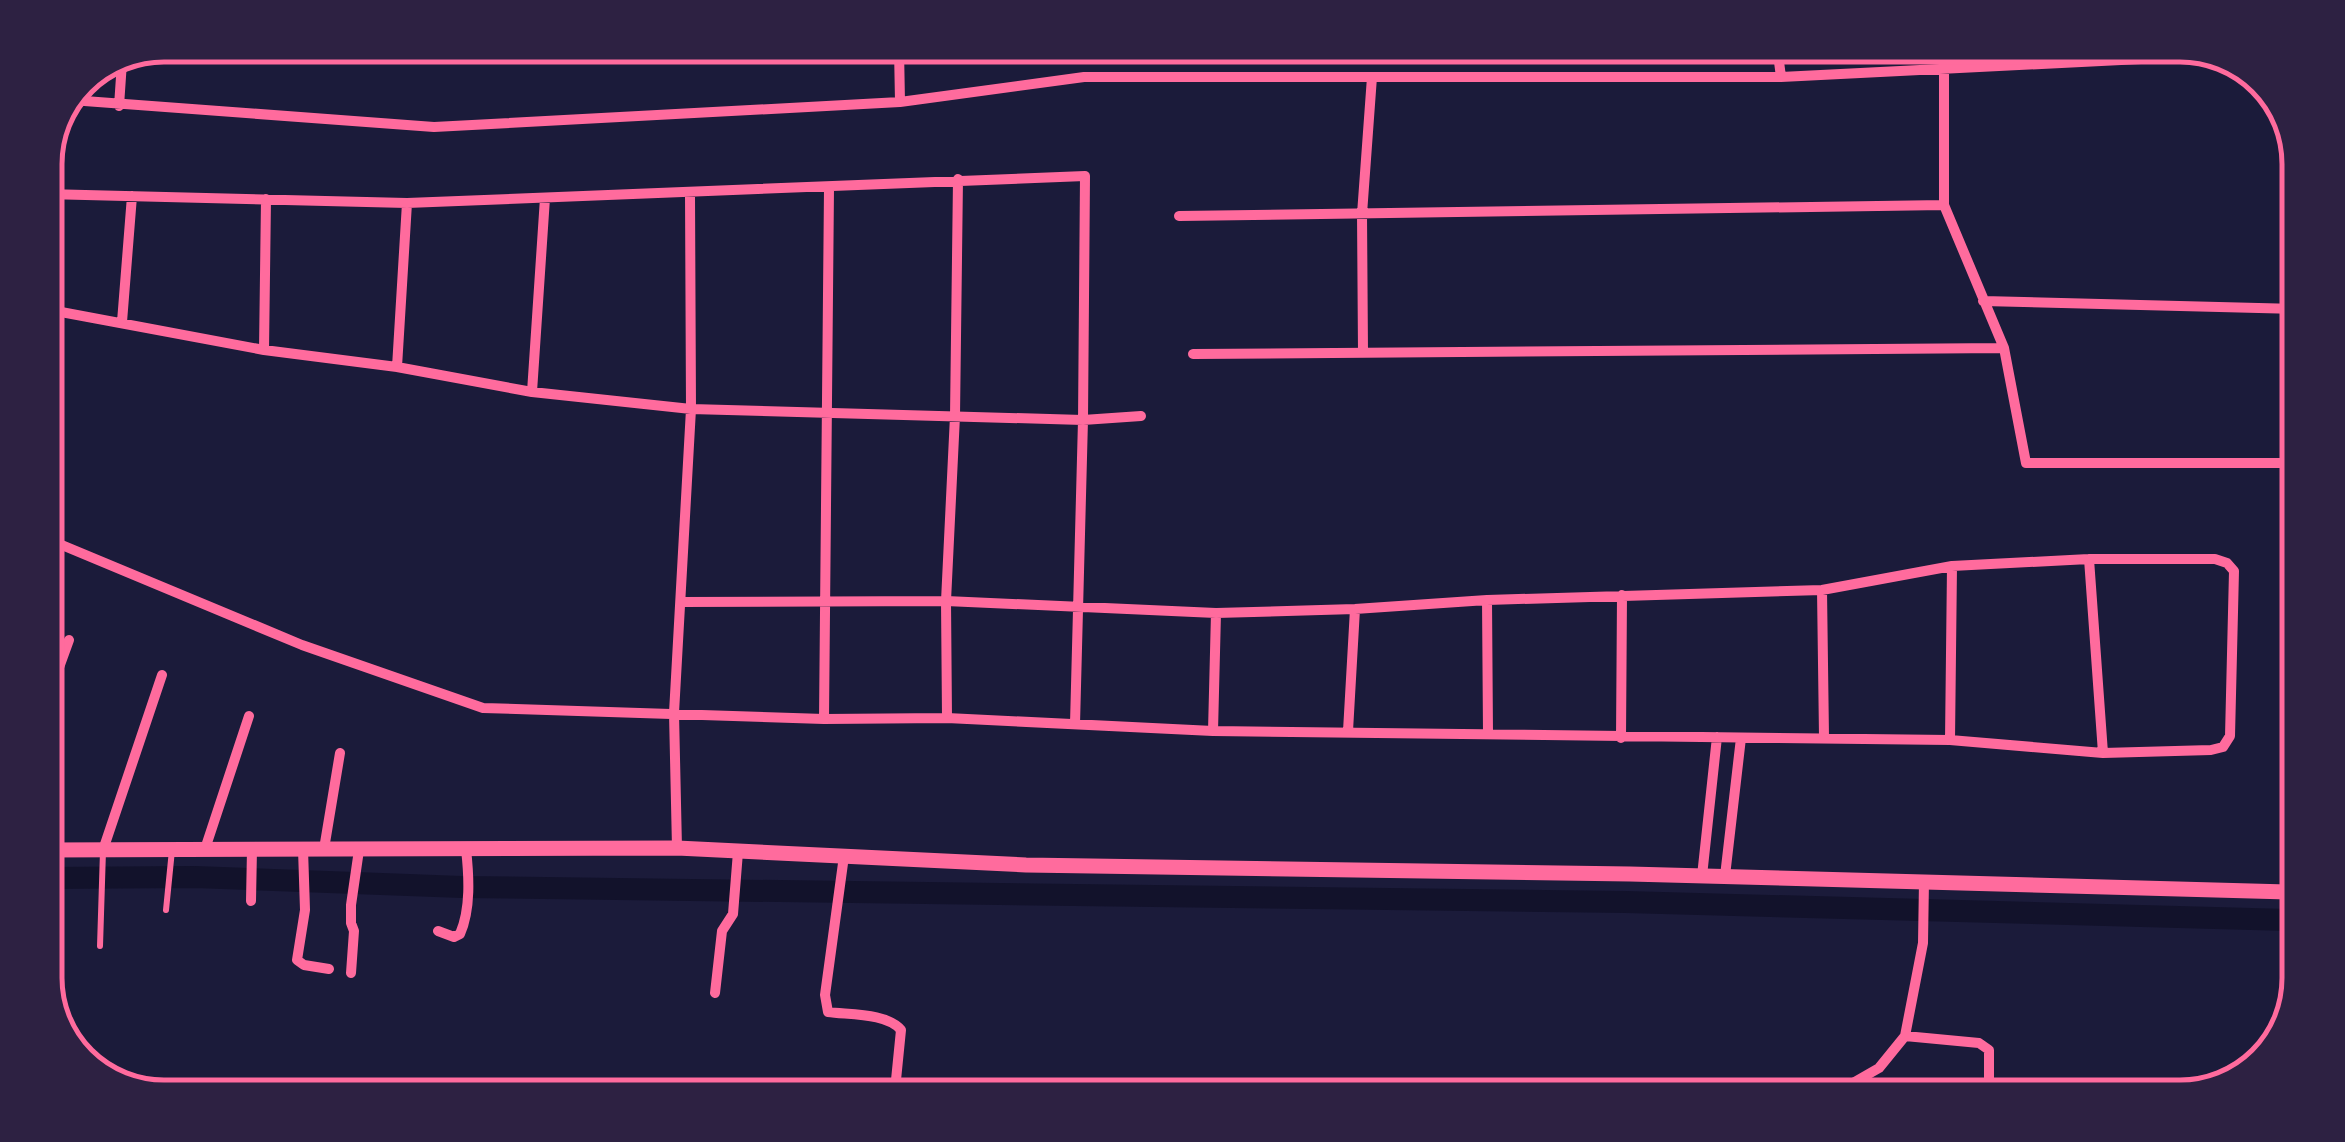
<svg xmlns="http://www.w3.org/2000/svg" width="2345" height="1142" font-family="'Fira Sans Condensed',sans-serif">
<rect width="100%" height="100%" fill="#1b1b3a"/>
<g fill="none" stroke-linecap="round" stroke-linejoin="round">
<path stroke="#12122b" stroke-width="22" d="M45,878L195,877L462,887L1626,902L2289,920"/>
<path stroke="#ff6b9d" stroke-width="6" d="M166,910L172,850
M100,946L103,851
M110,1083L115,1074"/>
<path stroke="#ff6b9d" stroke-width="10" d="M899,49L900,102
M1778,54L1781,77
M1944,69V205L2004,348L2026,463H2281
M71,100L434,127L900,102L1084,77H1781L2141,59
M119,106L122,62
M45,194L407,203L1085,176L1083,420L1075,724
M1179,216L1944,205
M1983,301L2298,309
M45,309L264,350L397,367L532,392L691,409L1083,420L1141,416
M122,322L132,196
M264,350L266,199
M1363,352L1362,214L1372,77
M1193,354L2004,348
M397,367L407,203
M532,392L545,198
M45,538L302,645L483,708L824,719L947,718L1213,731L1950,740L2103,753L2211,750L2223,747L2230,736L2234,571L2227,563L2215,559H2089L1952,566L1822,590L1487,600L1355,609L1216,613L946,601L681,602
M2089,559L2103,753
M1822,590L1824,737
M1487,600L1488,734
M45,706L69,640
M947,718L946,601L955,416L958,179
M824,719L829,188
M1213,731L1216,613
M1348,731L1355,609
M1621,738L1622,595
M1950,740L1952,566
M677,848L674,713L691,409L690,194
M205,849L249,716
M303,849L305,910L297,960L304,965L329,969
M324,849L340,753
M103,850L162,675
M844,856L825,995L828,1012C849,1015 887,1013 901,1030L895,1090
M1702,876L1717,737
M1725,876L1741,738
M251,901L252,849
M438,931L454,937L460,934C471,909 469,876 466,849
M351,973L354,931L351,923V905L359,850
M715,993L722,931L733,914L738,852
M1905,1036L1979,1043L1989,1050V1096
M1832,1095L1879,1068L1905,1036L1923,943L1924,881"/>
<path stroke="#ff6b9d" stroke-width="15" d="M45,850L677,848L1026,865L1630,874L2290,892"/>
</g>
<path d="M0 0H2345V1142H0ZM164 62H2180A102 102 0 0 1 2282 164V978A102 102 0 0 1 2180 1080H164A102 102 0 0 1 62 978V164A102 102 0 0 1 164 62Z" fill="#2d2142" fill-rule="evenodd"/>
<path fill="none" stroke="#ff6b9d" stroke-width="5" d="M164 62H2180A102 102 0 0 1 2282 164V978A102 102 0 0 1 2180 1080H164A102 102 0 0 1 62 978V164A102 102 0 0 1 164 62Z"/>
</svg>
